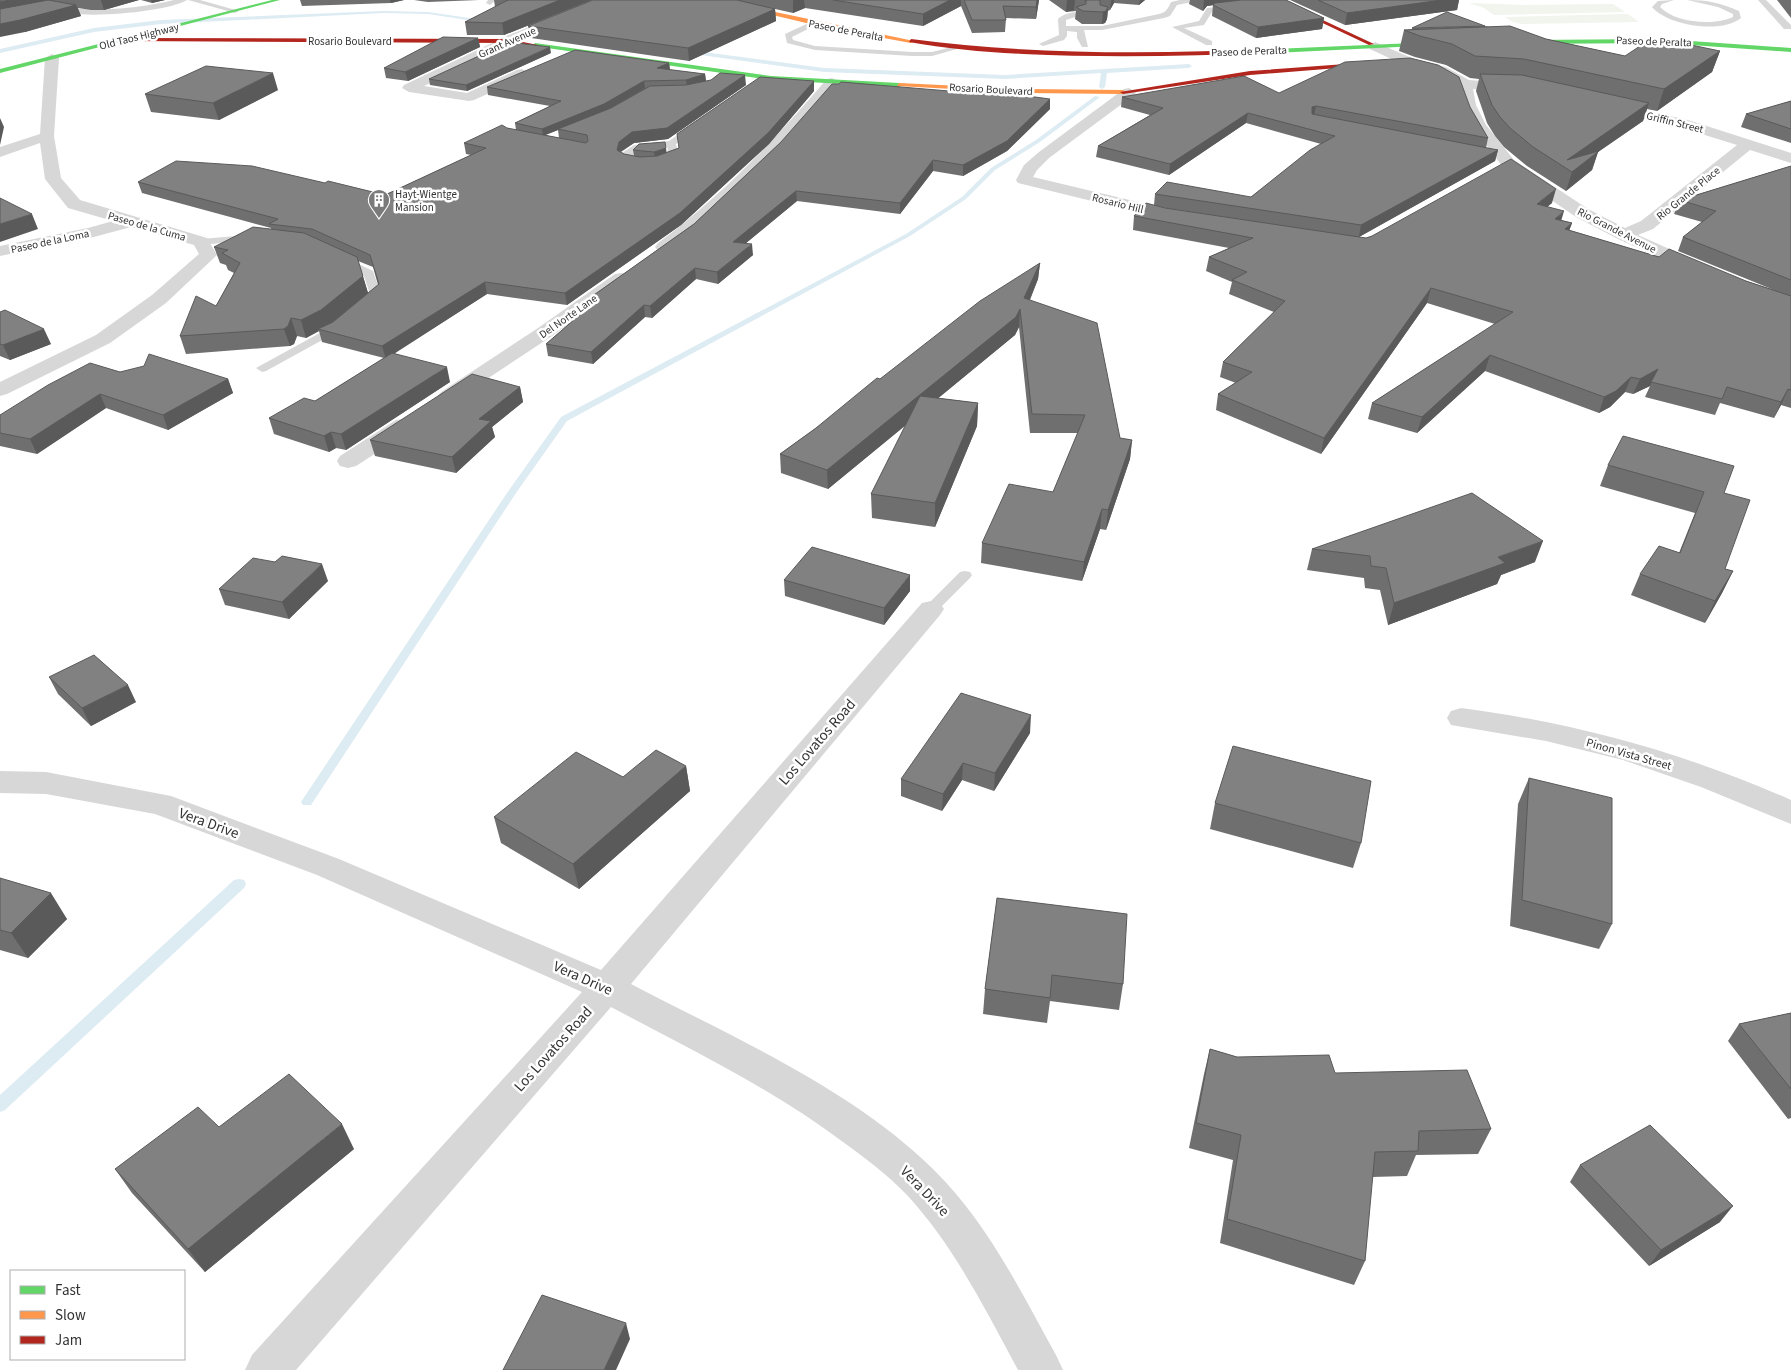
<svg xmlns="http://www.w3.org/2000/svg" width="1791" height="1370" font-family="'Source Sans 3',sans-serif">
<rect width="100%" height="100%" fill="#fff"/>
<path fill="#f1f5ed" d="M1469,3L1524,5L1613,4L1625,12L1494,15L1484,8Z
M1628,14L1639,22L1521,24L1513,22L1505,17Z"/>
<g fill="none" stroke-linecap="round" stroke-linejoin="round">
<path fill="#ddebf3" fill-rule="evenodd" d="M383,11L428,12L490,21L487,23L428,14L383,13L161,24L94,32L0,53V49L94,28L161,20Z
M688,50L824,68L1005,75L1189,64L1192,66L1189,68L1107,73L1105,87L1102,89L1099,87L1101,73L1005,79L824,72L686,53Z
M1095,96L1100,97L1040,142L995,170L966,199L910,236L567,421L516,493L311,805H303L301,802L507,493L561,417L906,234L962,197L991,168L1036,140Z
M239,879L244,880L246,884L244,888L5,1110L0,1112V1095L234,880Z"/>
<path fill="#d7d7d7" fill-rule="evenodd" d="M174,0H187C168,12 74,21 55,9L59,7C99,12 135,9 174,0Z
M188,0H200L239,11L235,13Z
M488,0H496L490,5L486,3Z
M1180,0H1202L1177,5L1170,16L1164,18L1102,30H1084L1088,47H1082L1077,38V32L1067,31V36L1064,40L1043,46L1039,44L1059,35L1058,19C1064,13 1077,10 1084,14L1066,20V26H1102L1159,14C1167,12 1168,8 1171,2Z
M1674,0L1662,4L1660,7C1675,23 1714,26 1733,17V14L1718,7L1687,0C1707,0 1721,3 1739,11L1741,18C1722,34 1668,26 1652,7L1658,1Z
M1758,0H1766L1791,25V29H1784Z
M1234,5H1237V9L1212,12L1204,25L1184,28L1212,41V45H1206L1172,27L1199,21L1207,8Z
M813,21H816V25L792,37L793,40L815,46L912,52H932L960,45L964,47L932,56H912L815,50L787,43L785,34Z
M695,123L699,126L698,128L676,144L679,157C667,168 633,170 620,160L622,153L634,145L669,141ZM667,146L669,156L655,160L630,158L639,149Z
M248,235L253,238L252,240L201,245L196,242L201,239Z
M342,256L373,271L381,295L369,306L365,307L359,304L370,294L363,273L338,261L337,259Z
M338,323L344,326L335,333L266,371L262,372L256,368Z
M965,571L970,572L972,575L970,578L936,612H926L923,609L960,572Z"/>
<path fill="#d7d7d7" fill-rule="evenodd" d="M597,0H613L611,3L519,41L424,86L467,93L517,70L522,69L529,73L527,76L474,100L469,101L409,92L402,88L404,85L509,35Z
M1375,42L1414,59L1446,67L1469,80L1519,84L1521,87L1514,91L1473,89L1476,105L1486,125L1514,160L1588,209L1625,228L1641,221L1737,145L1679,127L1605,110L1603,107L1605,104L1610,103L1688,120L1791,153V163L1750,150L1653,229L1638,235L1703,264L1706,268L1703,272L1697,273L1691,272L1618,239L1576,217L1502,166L1472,126L1462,105L1458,86L1436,73L1404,65L1370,49L1369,46Z
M52,54L59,58L54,136L61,178L80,200L207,238L217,255L166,303L110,343L7,394L0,396V382L96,335L152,295L199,254L194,245L131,227L90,238L0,256V246L88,228L113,221L68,208L45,179L40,143L0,157V147L40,134L45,58Z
M832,78L839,82L837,85C795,134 752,184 702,226C693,234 681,246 669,251C665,253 662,252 658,251L655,247L658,243C722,196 775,139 827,79Z
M1129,88L1136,92L1134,95L1049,158L1037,170L1033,177L1184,213L1186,217L1184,221L1178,222L1018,183L1016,180L1024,165L1039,152L1124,89Z
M621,273L627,274L630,278L627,282L552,336L455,400L448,402L441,400L438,396L441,392L538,328L615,274Z
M404,419L412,420L415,425L412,430L356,466L348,468L340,466L337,461L340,456L396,420Z
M931,601L940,603L944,609L940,615L631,984C732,1037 851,1088 933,1169C987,1222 1020,1290 1056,1355L1063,1370H1018C985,1309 954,1246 907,1195C888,1175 865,1158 843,1142C771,1088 690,1049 611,1007L296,1370H245L252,1355L582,992L317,875L155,814L46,794L0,793V771L46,772L171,796L339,859L601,970L922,603Z
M1461,708C1576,723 1685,753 1791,800V824L1701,787L1623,760L1546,741L1451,725L1447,718L1451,711Z"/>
<path fill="#63d668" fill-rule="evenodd" d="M272,0H280L0,73V69Z
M1662,39L1791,48V52L1662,43L1518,44L1515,42L1518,40Z
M1437,42L1439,45L1274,53L1271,51L1274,49Z
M535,43L771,76L899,83L902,85L899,87L771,80L533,46Z"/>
<path fill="#ff974d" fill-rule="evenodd" d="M709,0H718L914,41L911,43L823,27Z
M899,83L1025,89L1123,90L1126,92L1123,94L1025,93L897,86Z"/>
<path fill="#b3261e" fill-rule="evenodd" d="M1274,0H1280L1374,44L1369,45Z
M124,38L508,39L538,45L535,47L508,43L126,41Z
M911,39C1032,55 1152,54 1274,49L1277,51L1274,53C1190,56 1106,58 1023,54C985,52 946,49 909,42Z
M1373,62L1375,65L1250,75L1123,94L1120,92L1250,71Z"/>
</g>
<path fill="#6f6f6f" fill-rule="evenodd" d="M0,0H139L104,10H91L78,8L81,16L25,32Z
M141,0H165L152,3Z
M300,0H404L391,3L302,6Z
M414,0H479L428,2Z
M494,0H592L504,35H467L465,22L495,7Z
M593,0H1039L1036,19L1006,18L1005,32L972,33L961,6L923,26L805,8L793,13L762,6L775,9L776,21L689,61L531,38L528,26Z
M1049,0H1145L1139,5L1114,3L1110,10L1108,11L1107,19L1105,23L1102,24H1082L1075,19L1076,11L1066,12Z
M1190,0H1286L1324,18L1322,29L1256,38L1212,16L1213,5L1207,6L1203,11L1189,4Z
M1290,0H1459L1457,10L1345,25Z
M1777,0H1791V18Z
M1485,26L1625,56L1658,42L1720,51L1712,72L1657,111L1647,109L1643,121L1598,152L1592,170L1566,191L1527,166L1504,147L1495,136L1487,123L1476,91L1479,79L1470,78L1446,65L1415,57L1399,51L1404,30L1412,29V28Z
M478,38L480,47L408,81L386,78L384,68Z
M551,53L467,91L430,85L429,79Z
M669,63L670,70L705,74L706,81L746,85L668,139L634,143L621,152L624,154L634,156L633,150L667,152L679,148L677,134L814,81V91L769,144L681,225L567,305L487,294L394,353L450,382L346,450L336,448L329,452L274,434L269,418L315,401L384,358L322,342L319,331L306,338L297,336L294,344L290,346L186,354L180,336L216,306L234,273L228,270L226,265L220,263L214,247L271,229V228L142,193L138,182L325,183L385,195L471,155L466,154L464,143L507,128L516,130L515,123L550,106L488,95L487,87ZM558,130L559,138L545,135ZM358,261L373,267L378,285L368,293Z
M839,84L1050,109L1007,151L963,176L933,171L900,214L797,201L746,243L753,255L718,284L696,279L652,318L645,317L593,364L548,356L546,344L592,304L591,297L694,224L781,142Z
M278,90L219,120L151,112L145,94Z
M1279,93L1470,107L1488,138L1486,148L1498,150L1495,161L1359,237L1366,238L1552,203L1547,207L1561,220L1572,223L1569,230L1659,257L1746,281L1774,290L1678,251L1683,237L1702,222L1674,214L1680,200L1791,166V408L1781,405L1774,418L1720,403L1715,415L1645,397L1650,386L1633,394L1625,392L1610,407L1599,413L1485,371L1417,433L1368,419L1372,403L1495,324L1427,303L1321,454L1216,410L1218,394L1236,383L1220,377L1223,362L1274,312L1229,294L1232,282L1206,271L1209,257L1229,248L1133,230L1134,216L1154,205L1155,194L1251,197L1321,144L1246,123L1169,175L1096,157L1098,146L1150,115L1121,107L1122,97ZM1159,207L1281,225L1165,208Z
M1791,101V143L1741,127L1746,114Z
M1040,263L1038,279L1030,300L1120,438L1132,440L1130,459L1106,530L1100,529L1082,581L981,563L982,543L1053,492L1078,433H1030L1019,327L1015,335L938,398L978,403L977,426L935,527L872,518L871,494L906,425L828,489L781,473L780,454L816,428L880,379Z
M0,312L51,344L10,360L0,356Z
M120,372L228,379L233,393L168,430L106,408L37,454L0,446V415Z
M520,387L523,402L492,427L495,437L456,473L375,456L370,440Z
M1608,465L1724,493L1725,569L1733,571L1722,593L1705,623L1631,595L1640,574L1679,553L1695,513L1600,486Z
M1312,549L1535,562L1501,575L1497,584L1388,625L1380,590L1365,588L1364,578L1307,570Z
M784,580L910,591L884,625L785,596Z
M328,581L289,619L225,605L219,589Z
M49,677L136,702L91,726L58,694Z
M1030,733L994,791L962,780L942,811L901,796V779Z
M686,766L690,791L579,889L501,843L494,817L623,777Z
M1529,778L1612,924L1599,949L1510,926L1518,804Z
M1215,803L1361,843L1353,868L1210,829Z
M0,878L67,919L28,958L0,950Z
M997,898L1123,984L1119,1010L1050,1001L1047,1023L983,1014L985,989Z
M1791,1013V1118L1788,1119L1728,1041L1739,1024Z
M1210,1049L1237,1057L1335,1073L1491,1129L1478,1154L1416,1155L1407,1176L1372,1177L1365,1261L1354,1285L1220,1243L1233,1160L1189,1148L1204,1074Z
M219,1127L354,1149L205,1272L132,1193L115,1169Z
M1580,1165L1720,1222L1649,1266L1570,1182Z"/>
<path fill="#5a5a5a" d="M10,0H50L52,4L0,15V2Z
M101,0H139L104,10Z
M151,0H165L152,3Z
M390,0H404L391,3Z
M560,0H592L504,35L502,23Z
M794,0H804L805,8L793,13V1Z
M950,0H961V6L923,26V14Z
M1037,0H1039L1036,19V7Z
M1067,0H1075L1074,10L1066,12Z
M1111,0H1114V3L1110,10Z
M1140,0H1145L1139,5Z
M1204,0H1255L1207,6L1203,11Z
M1442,0H1459L1457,10L1345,25L1347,13Z
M76,5L81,16L25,32L0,37V24Z
M1108,7L1107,19L1105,23L1102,24L1103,12Z
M775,9L776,21L689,61L688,48Z
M1324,18L1322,29L1256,38L1258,27Z
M478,38L480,47L408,81L405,72Z
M550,47L551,53L467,91L466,85Z
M1720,51L1712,72L1657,111L1664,89Z
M669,63L670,70L657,68Z
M273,73L278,90L219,120L213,103Z
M705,74L706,81L687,87L686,80Z
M745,75L746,85L668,139L634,143L620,152L617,150L619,142L632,132Z
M644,81L645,88L605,111L558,129V130L543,136L542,129Z
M814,81V91L769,144L681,225L567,305L565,293Z
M1050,99V109L1007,151L963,176V165Z
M1649,103L1643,121L1598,152L1592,170L1566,191L1572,172L1567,160Z
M1316,106L1314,116L1309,118L1312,107Z
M1248,113L1246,123L1169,175L1170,164Z
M0,118L4,127L0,145Z
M666,148L667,155L655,158L654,152Z
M1498,150L1495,161L1359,237L1361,225Z
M933,160V171L900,214V203Z
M1556,189L1552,203L1533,218L1537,204Z
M796,191L797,201L734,253L733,242Z
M1564,211L1560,225L1555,219Z
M32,214L38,229L0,242V224Z
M1572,223L1567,237L1565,229Z
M752,244L753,255L718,284L717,272Z
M1040,263L1038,279L1023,316L1024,298Z
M695,268L696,279L652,318L650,306Z
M363,276L368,293L326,327L318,329L319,331L306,338L301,320Z
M485,282L487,294L386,359L382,346Z
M1431,288L1427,303L1321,454L1324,438Z
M644,305L645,317L593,364L591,352Z
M1020,309L1019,327L1015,335L828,489L827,470Z
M291,318L297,336L294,344L290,346L284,329Z
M44,329L51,344L10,360L3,345Z
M1490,355L1485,371L1417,433L1422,417Z
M447,367L450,382L346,450L341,434Z
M1658,369L1650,386L1633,394L1640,379Z
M1631,377L1625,392L1610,407L1599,413L1604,397Z
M228,379L233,393L168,430L163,415Z
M520,387L523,402L492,427L495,437L456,473L452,457L479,419Z
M1788,389L1781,405L1774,418L1781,402Z
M100,394L106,408L37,454L30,439Z
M978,403L977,426L935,527V503Z
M331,432L336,448L329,452L324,436Z
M1132,440L1130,459L1106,530L1108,510Z
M1102,509L1100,529L1082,581L1084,562Z
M1543,541L1535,562L1501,575L1497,584L1388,625L1394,603L1498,557Z
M322,564L328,581L289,619L282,602Z
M1733,571L1722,593L1705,623L1715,601Z
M910,575V591L884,625V608Z
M128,685L136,702L91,726L82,708Z
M1031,715L1030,733L994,791L995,773Z
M963,763L962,780L942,811L943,794Z
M686,766L690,791L579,889L573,864Z
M51,893L67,919L28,958L11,933Z
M342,1124L354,1149L205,1272L188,1249Z
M1733,1206L1720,1222L1649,1266L1661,1250Z
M626,1323L630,1339L616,1370H604Z"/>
<path fill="#818181" stroke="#5a5a5a" d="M0,0H10L0,2Z
M48,0L76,5L20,20L0,24V9Z
M506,0H560L502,23L465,22L508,0Z
M593,0H737L775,9L688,48L528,26Z
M833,0H950L923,14Z
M964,0H1037L1036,7L1003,6L1006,20H972Z
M1084,0H1100V5L1108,7L1106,11L1103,12L1083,11L1076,7L1086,4V0Z
M1241,0H1286L1324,18L1258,27L1213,5L1215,3Z
M1318,0H1442L1347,13Z
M1447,12L1485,26L1412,28Z
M1510,26L1546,39L1625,56L1649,40L1658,42L1667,40L1720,51L1664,89L1524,59L1475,56L1452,44L1420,36L1404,30Z
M443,37L478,38L405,72L384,68Z
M509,42L550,47L466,85L429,79Z
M575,50L669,63L657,68L705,74L686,80L644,81L604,104L542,129L515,123L561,101L487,87Z
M1410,58L1438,65L1459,77L1470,107L1488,138L1316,106L1312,107V114L1498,150L1361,225L1155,194L1167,182L1251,197L1310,150L1335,136L1248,113L1170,164L1098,146L1163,108L1122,97L1244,76L1279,93L1345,62Z
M206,66L273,73L213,103L145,94Z
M720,73L745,75L667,128L632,132L619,142L617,150L624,154L640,157L657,156L679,148L677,134L760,77L814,81L768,133L680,213L565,293L485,282L382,346L318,329L333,322L379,284L370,255L312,229L269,224L278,219L138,182L176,161L252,166L325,183L328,181L385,195L486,148L464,143L502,125L507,128L586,143L588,141L587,135L558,129L611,108L650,86L686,85L711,80Z
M1480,74L1522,75L1649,103L1567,160L1599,151L1572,172L1533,147L1510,128L1500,117L1492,105Z
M841,82L985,94H994L997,92L1050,99L1007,141L963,165L933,160L900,203L796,191L733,242L752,244L717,272L695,268L650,306L644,305L591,352L546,344L599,298L591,297L694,224L781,142L832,84H839Z
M1791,101V129L1746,114Z
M665,142L666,148L654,152L633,150L639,144Z
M1511,159L1556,189L1537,204L1564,211L1555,219L1572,223L1565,229L1659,257L1669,249L1746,281L1791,296V390L1788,389L1781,402L1727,387L1722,399L1651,382L1658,369L1640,379L1631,377L1616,391L1604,397L1490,355L1422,417L1372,403L1513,312L1431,288L1324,438L1218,394L1252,372L1223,362L1285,301L1232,280L1247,272L1209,257L1253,238L1134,216L1146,203L1165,208L1366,238L1372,236Z
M1791,166V280L1683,237L1716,211L1680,200Z
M0,198L32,214L0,224Z
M253,227L304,233L357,257L363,276L321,310L301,320L291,318L288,326L284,329L180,336L196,296L216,306L240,263L222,253L228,250L214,247Z
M1040,263L1024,298L1097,323L1120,438L1132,440L1108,510L1102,509L1084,562L982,543L1009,484L1053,492L1085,415L1032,414L1020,309L1016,317L827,470L780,454L816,428L877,378L880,379L980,301Z
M5,310L44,329L3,345L0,344V312Z
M392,353L447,367L341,434L331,432L324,436L269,418L304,398L315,401Z
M149,354L228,379L163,415L100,394L30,439L0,433V415L48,385L90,363L120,372L144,366Z
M472,374L520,387L479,419L491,421L452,457L370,440Z
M920,396L978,403L935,503L871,494Z
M1623,436L1734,466L1724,493L1750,500L1725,569L1733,571L1715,601L1640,574L1659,546L1680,553L1704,492L1608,465Z
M1472,493L1543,541L1498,557L1505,563L1394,603L1386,568L1371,566L1370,556L1312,549Z
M812,547L910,575L884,608L784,580Z
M282,556L322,564L282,602L219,589L253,558L275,562Z
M94,655L128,685L82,708L49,677Z
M961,693L1031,715L995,773L963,763L943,794L901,779Z
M1233,746L1371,781L1361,843L1215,803Z
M656,750L686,766L573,864L494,817L576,752L623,777Z
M1529,778L1612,798V924L1522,900Z
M0,878L51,893L11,933L0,930Z
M997,898L1127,914L1123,984L1052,975L1050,998L985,989Z
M1791,1013V1089L1739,1024Z
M1210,1049L1237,1057L1329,1055L1335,1073L1467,1070L1491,1129L1419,1131L1418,1151L1375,1152L1365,1261L1227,1219L1241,1135L1196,1123Z
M289,1074L342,1124L188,1249L115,1169L198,1107L219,1127Z
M1650,1125L1733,1206L1661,1250L1580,1165Z
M542,1295L626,1323L604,1370H503Z"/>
<defs>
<g id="building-pin" transform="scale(1.125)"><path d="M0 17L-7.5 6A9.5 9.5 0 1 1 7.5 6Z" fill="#7a7a7a" stroke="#fff"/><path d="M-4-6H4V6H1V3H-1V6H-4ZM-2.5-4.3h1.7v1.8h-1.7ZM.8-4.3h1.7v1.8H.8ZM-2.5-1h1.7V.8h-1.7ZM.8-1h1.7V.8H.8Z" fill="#fff"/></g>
</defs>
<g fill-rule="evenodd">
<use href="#building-pin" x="379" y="200"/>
</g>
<g text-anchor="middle" stroke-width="5" stroke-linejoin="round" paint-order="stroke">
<g font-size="11" fill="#333" stroke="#fff">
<text transform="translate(846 30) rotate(11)" y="4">Paseo de Peralta</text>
<text transform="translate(139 36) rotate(-14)" y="4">Old Taos Highway</text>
<text x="350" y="45">Rosario Boulevard</text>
<text transform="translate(1654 41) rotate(2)" y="4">Paseo de Peralta</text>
<text transform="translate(507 42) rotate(-24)" y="4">Grant Avenue</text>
<text transform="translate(1249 51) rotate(-2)" y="4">Paseo de Peralta</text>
<text transform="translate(991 89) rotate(3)" y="4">Rosario Boulevard</text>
<text transform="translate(1675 122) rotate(14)" y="4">Griffin Street</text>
<text transform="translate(1688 193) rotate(-39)" y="4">Rio Grande Place</text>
<text transform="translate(1118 203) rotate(14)" y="4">Rosario Hill</text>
<text transform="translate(147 226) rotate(16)" y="4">Paseo de la Cuma</text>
<text transform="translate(1617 230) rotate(27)" y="4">Rio Grande Avenue</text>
<text transform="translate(50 241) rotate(-12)" y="4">Paseo de la Loma</text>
<text transform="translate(568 316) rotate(-35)" y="4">Del Norte Lane</text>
</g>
<g font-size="11" fill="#333" stroke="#fff" text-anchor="start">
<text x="395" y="198">Hayt-Wientge<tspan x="395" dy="13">Mansion</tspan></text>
</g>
<g font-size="12" fill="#333" stroke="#fff">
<text transform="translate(1629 754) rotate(16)" y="4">Pinon Vista Street</text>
</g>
<g font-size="15" fill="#333" stroke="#fff">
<text transform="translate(817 742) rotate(-49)" y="5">Los Lovatos Road</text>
<text transform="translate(209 823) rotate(20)" y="5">Vera Drive</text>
<text transform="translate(583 978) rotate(24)" y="5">Vera Drive</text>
<text transform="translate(553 1049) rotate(-48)" y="5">Los Lovatos Road</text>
<text transform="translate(925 1191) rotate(46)" y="5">Vera Drive</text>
</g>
</g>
<rect x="10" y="1270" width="175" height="90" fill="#ffffff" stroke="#adadad"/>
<rect x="20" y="1286" width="25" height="8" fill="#63d668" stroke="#adadad"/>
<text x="55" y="1295" font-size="15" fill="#333333">Fast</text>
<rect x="20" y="1311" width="25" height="8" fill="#ff974d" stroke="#adadad"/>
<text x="55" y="1320" font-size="15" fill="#333333">Slow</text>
<rect x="20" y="1336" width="25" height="8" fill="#b3261e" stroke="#adadad"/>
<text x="55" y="1345" font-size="15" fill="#333333">Jam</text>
</svg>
